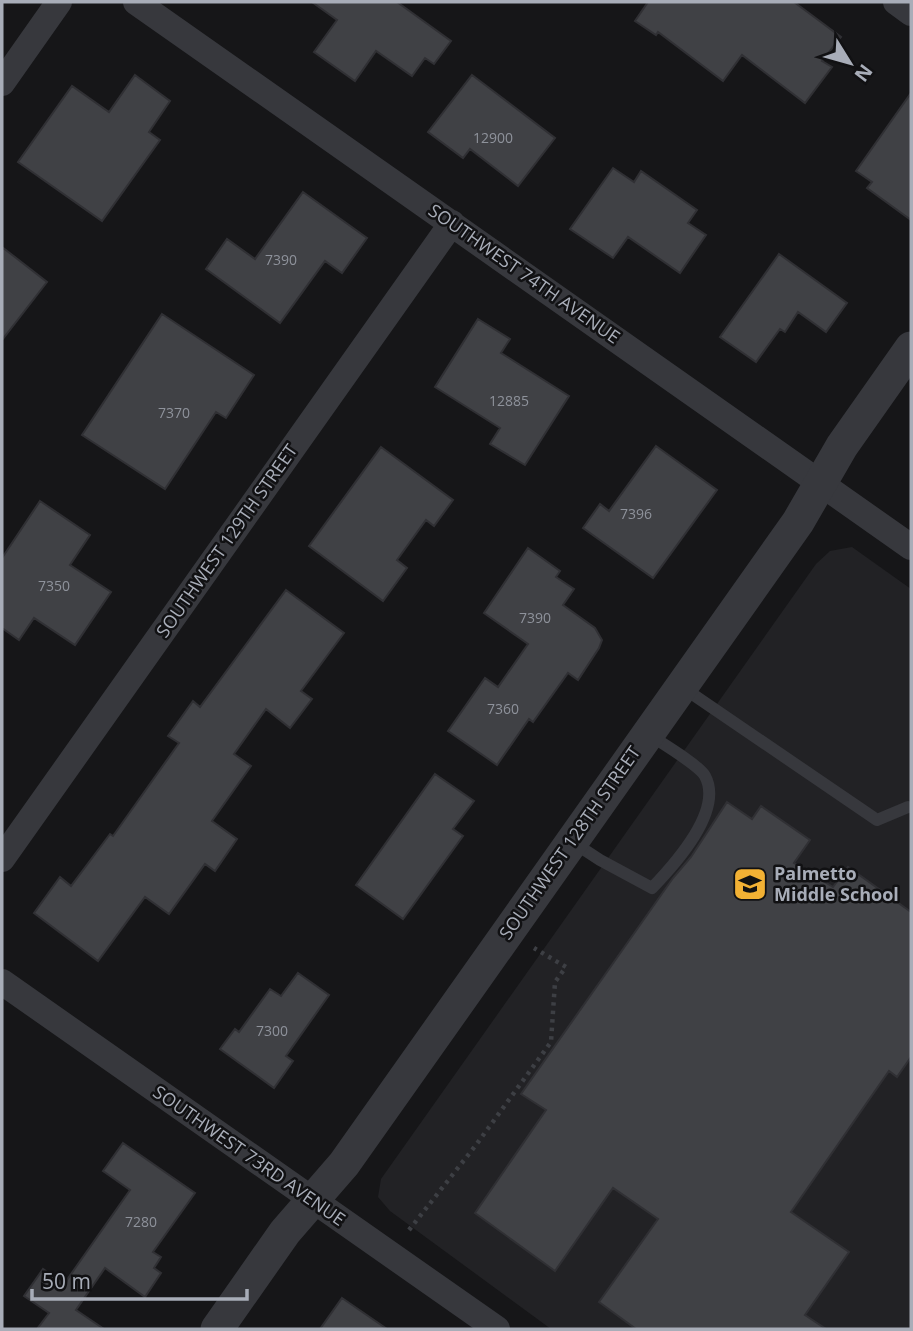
<svg xmlns="http://www.w3.org/2000/svg" width="913" height="1331" font-family="'Open Sans',sans-serif">
<rect width="100%" height="100%" fill="#161618"/>
<path fill="#222225" d="M852,547L911,589V1329H551L390,1211L378,1197L381,1179L816,564L830,551Z"/>
<path fill="#404145" stroke="#303034" stroke-width="2" d="M312,2H397L451,41L434,64L425,58L412,76L376,51L355,81L314,52L337,20Z
M648,2H794L841,37L822,61L832,67L805,103L742,55L723,81L658,32L656,35L635,21Z
M135,75L170,101L149,132L160,140L102,221L18,162L72,86L109,112Z
M472,75L555,138L518,186L470,149L463,158L428,132Z
M911,93V220L867,188L872,182L856,171Z
M613,168L634,182L641,171L697,210L688,223L706,235L680,273L628,237L613,258L570,229Z
M303,192L367,238L342,273L325,261L280,323L206,269L227,239L255,259Z
M2,247L47,282L2,340Z
M779,254L847,303L826,332L798,312L785,332L780,329L756,362L720,337Z
M162,314L254,375L226,418L216,412L165,489L82,435Z
M478,319L510,339L501,353L569,396L525,465L490,444L500,428L435,387Z
M656,446L717,490L653,578L583,528L600,504L609,511Z
M381,447L453,500L434,526L426,520L397,560L407,568L383,601L309,546Z
M40,501L90,535L70,565L111,592L75,645L34,618L19,640L2,628V558Z
M528,548L560,571L556,577L574,589L563,605L595,628L602,640L599,648L578,680L568,673L533,722L529,719L497,765L448,731L485,678L498,687L528,644L484,613Z
M286,590L344,633L301,691L312,699L290,728L266,709L234,754L251,766L212,821L237,839L215,871L205,864L169,914L145,897L98,961L34,913L60,877L71,886L110,834L113,836L179,743L168,736L193,701L200,707Z
M435,774L474,801L453,829L463,836L403,919L356,885Z
M727,802L752,819L761,806L810,840L794,863L833,887L848,867L911,912V1057L897,1077L889,1071L791,1212L849,1252L805,1315L826,1329H636L599,1302L658,1219L613,1188L555,1271L475,1213L546,1110L521,1094L673,878L691,857Z
M298,973L329,995L286,1056L293,1061L274,1088L220,1049L235,1029L239,1032L270,989L281,996Z
M123,1143L195,1193L153,1252L161,1257L154,1268L161,1273L145,1297L105,1268L76,1310L104,1329H37L49,1313L24,1296L43,1269L64,1284L130,1190L103,1171Z
M342,1298L387,1329H320Z"/>
<g fill="none" stroke-linecap="round" stroke-linejoin="round">
<path stroke="#3d3f44" stroke-width="4.5" stroke-dasharray="3.5 5" stroke-linecap="butt" d="M409,1230L476,1145L551,1042L555,982L566,967L534,948"/>
<path stroke="#37383d" stroke-width="12" d="M682,687L877,820L908,807
M574,843L600,860L652,888C674,865 724,811 705,776C699,765 660,742 648,734"/>
<path stroke="#37383d" stroke-width="26" d="M136,2L911,547
M896,2L911,13
M2,83L59,2
M2,859L452,223
M2,982L497,1329"/>
<path stroke="#37383d" stroke-width="33" d="M217,1329L285,1232L344,1164L798,522L842,446L911,348"/>
</g>
<defs>
<g id="school-square" transform="scale(1.75)"><rect x="-9" y="-9" width="18" height="18" rx="4" fill="#f2b134" stroke="#111113"/><path d="M0-5L7-2L0 1L-7-2ZM-4 1L0 2.5L4 1V4Q0 6-4 4Z" fill="#111"/></g>
</defs>
<g fill-rule="evenodd">
<use href="#school-square" x="750" y="884"/>
</g>
<g text-anchor="middle" stroke-width="5" stroke-linejoin="round" paint-order="stroke">
<g font-size="14" fill="#8e929b">
<text x="493" y="143">12900</text>
<text x="281" y="265">7390</text>
<text x="509" y="406">12885</text>
<text x="174" y="418">7370</text>
<text x="636" y="519">7396</text>
<text x="54" y="591">7350</text>
<text x="535" y="623">7390</text>
<text x="503" y="714">7360</text>
<text x="272" y="1036">7300</text>
<text x="141" y="1227">7280</text>
</g>
<g font-size="18" fill="#a8adb8" stroke="#111113">
<text transform="translate(524 274) rotate(35)" y="6">SOUTHWEST 74TH AVENUE</text>
<text transform="translate(227 541) rotate(-55)" y="6">SOUTHWEST 129TH STREET</text>
<text transform="translate(570 843) rotate(-55)" y="6">SOUTHWEST 128TH STREET</text>
<text transform="translate(249 1156) rotate(35)" y="6">SOUTHWEST 73RD AVENUE</text>
</g>
<g font-size="18" font-weight="bold" fill="#a8adb8" stroke="#111113" text-anchor="start">
<text x="774" y="880">Palmetto<tspan x="774" dy="21">Middle School</tspan></text>
</g>
</g>
<rect width="913" height="1331" fill="none" stroke="#a8adb8" stroke-width="7"/>
<g transform="translate(850 63) rotate(127)" stroke="#111113" stroke-width="5" paint-order="stroke">
<path d="M0-5L12 26L0 18L-12 26Z" fill="#a8adb8"/>
<text y="-10" font-size="19" font-weight="bold" text-anchor="middle" fill="#a8adb8">N</text>
</g>
<path d="M32 1289v10h215v-10" fill="none" stroke="#a8adb8" stroke-width="3.5"/>
<text x="42" y="1289" font-size="21" fill="#a8adb8" stroke="#111113" stroke-width="5" paint-order="stroke">50 m</text>
</svg>
